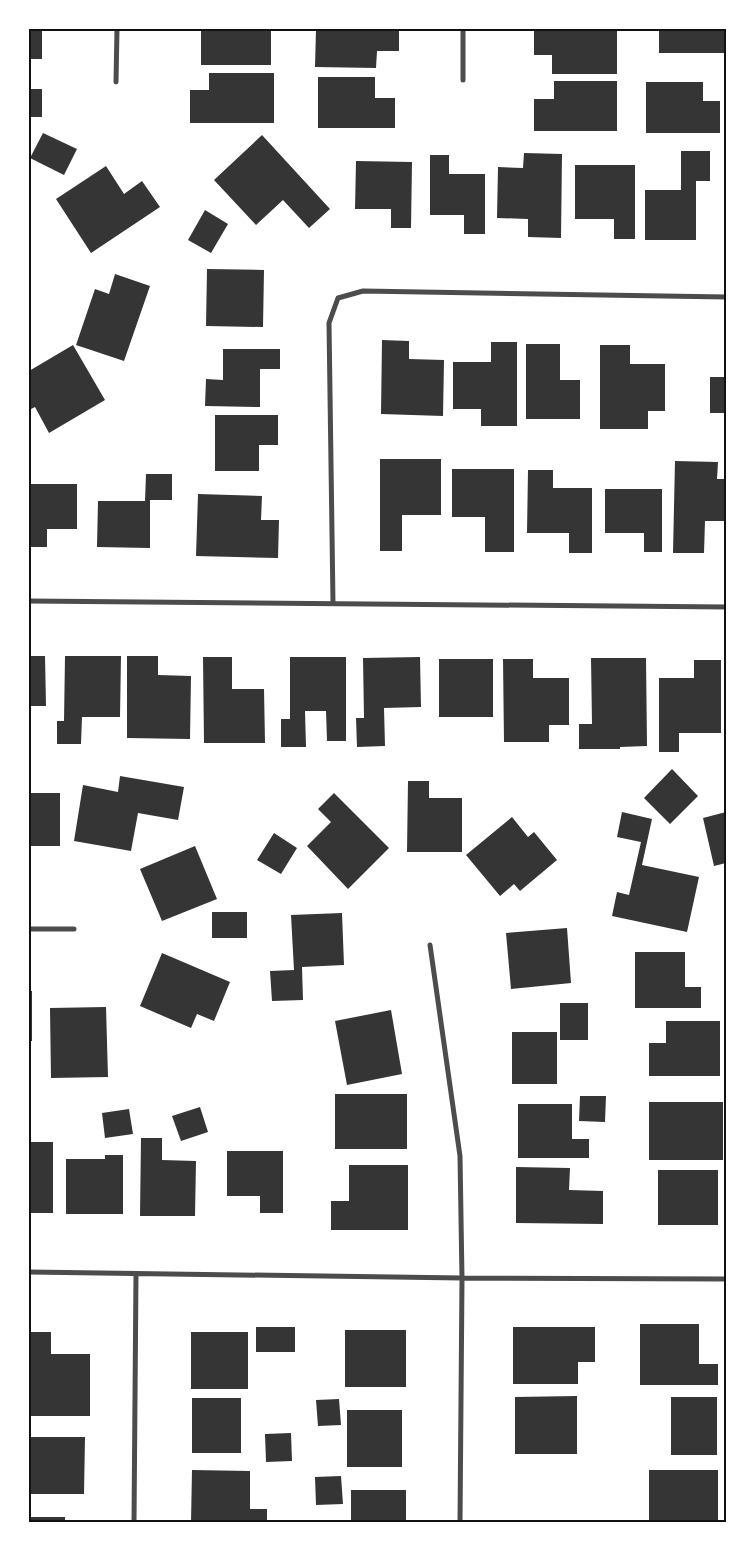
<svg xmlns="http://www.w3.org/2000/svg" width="755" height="1551" font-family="Helvetica,sans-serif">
<rect width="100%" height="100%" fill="#fff"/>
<path fill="#353535" d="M29,29H42V59H29Z
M201,29H271V65H201Z
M316,29H399V51H377L376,68L315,67Z
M534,29H617V74H552V55H534Z
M659,29H726V53H659Z
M209,73H274V123H190V90H209Z
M318,77H375V98H395V128H318Z
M554,81H617V131H534V99H554Z
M646,82H703V101H720V133H646Z
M29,89H42V117H29Z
M43,133L77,149L64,175L30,158Z
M262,135L330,209L309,228L283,200L256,225L214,180Z
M681,151H710V181H696V240H645V190H681Z
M524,153L562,154L561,238L528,237V219L497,218L498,167L523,168Z
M430,155H449V174H485V234H464V215H430Z
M356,161L412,162L411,228H391V209H355Z
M575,165H635V239H614V219H575Z
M106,166L124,194L142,181L160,207L91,253L56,199Z
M724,176H726V225H724Z
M205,210L228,224L211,253L188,240Z
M207,269L264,270L263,327L206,326Z
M115,274L150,286L124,361L76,345L95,289L109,294Z
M382,340L409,341V359L444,360L443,416L381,414Z
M491,342H517V426H481V409H453V362H491Z
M526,344H560V380H580V419H526Z
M73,345L105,400L49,433L35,407L29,410V371Z
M600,345H630V364H665V411H648V429H600Z
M223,349H280V369H260V407L205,406L206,379L223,380Z
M710,377H726V413H710Z
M215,415H278V445H259V471H215Z
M380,459H441V515H402V551H380Z
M675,461L718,462L717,479H726V521H705L704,553H673Z
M452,469H514V552H485V517H452Z
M528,470H553V488H592V553H569V533H527Z
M146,474H172V500H150V548L97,547L98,501H145Z
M29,484H77V529H47V547H29Z
M605,489H662V552H644V533H605Z
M198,494L262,496L261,520H279L278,558L196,556Z
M29,656H45L46,706H29Z
M65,656H121L120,717H82L81,744H57V721H64Z
M127,656H158V675L191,676L190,739L127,738Z
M203,657H232V689H264L265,743H204Z
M290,657H346V741H327L326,711H305L306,747H281V719H290Z
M420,657L421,707L384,708L385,746L357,747L356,718H364L363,658Z
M591,658H646L647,746L620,747V749H579V724H592Z
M439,659H493V717H439Z
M503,659H533V678H569V725H549V742H504Z
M694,660H721V733H679V752H659V678H694Z
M672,769L698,796L670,824L644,798Z
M120,776L184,787L178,820L138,813L131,851L74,841L83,785L118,792Z
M408,781H429V798H462V852H407Z
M29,793H60V846H29Z
M334,793L389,848L348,889L307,846L331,822L318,809Z
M622,812L652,819L642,865L699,877L687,932L612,916L617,892L629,895L641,842L617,837Z
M726,812V863L714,866L703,818Z
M512,817L528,837L534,832L557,860L520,891L514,884L500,896L466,855Z
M274,833L297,848L281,874L257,860Z
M195,846L217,899L162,921L140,869Z
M212,912H247V938H212Z
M342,913L344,965L302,967L303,1000L272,1001L270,971L294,970L291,915Z
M567,928L571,983L511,989L506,933Z
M635,952H685V987H701V1008H635Z
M162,953L230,982L214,1021L197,1014L191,1028L140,1006Z
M29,991H32V1041H29Z
M560,1003H588V1040H560Z
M106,1007L108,1077L51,1078L50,1008Z
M391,1010L402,1074L347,1085L335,1021Z
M666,1021H720V1076H649V1043H666Z
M512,1032H557V1084H512Z
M335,1094H407V1149H335Z
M580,1096H606L605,1122L579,1121Z
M649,1102H723V1160H649Z
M518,1104H572V1139H589V1158H518Z
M200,1107L208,1132L181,1141L172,1116Z
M129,1109L133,1134L105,1138L102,1113Z
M141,1138H162V1160L196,1161L195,1216H140Z
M29,1142H53V1213H29Z
M227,1151H283V1213H260V1196H227Z
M105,1155H123V1214H66V1159H105Z
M349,1165H408V1230H331V1201H349Z
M516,1167L570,1168L569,1190L603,1191V1224L516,1223Z
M658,1170H718V1225H658Z
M640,1324H699V1364H718V1385H640Z
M256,1327H295V1352H256Z
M513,1327H595V1362H578V1384H513Z
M345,1330H406V1387H345Z
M29,1332H51V1354H90V1416H29Z
M191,1332H248V1389H191Z
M577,1396V1454H515V1397Z
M671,1397H717V1455H671Z
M192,1398H241V1453H192Z
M339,1399L341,1425L318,1426L316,1400Z
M347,1410H402V1467H347Z
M291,1433L292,1461L266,1462L265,1434Z
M29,1437H85L84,1494H29Z
M192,1470L250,1471V1509H267V1522H191Z
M649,1470H718V1522H649Z
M341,1476L343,1504L316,1505L315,1477Z
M351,1490H406V1522H351Z
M29,1517H65V1522H29Z"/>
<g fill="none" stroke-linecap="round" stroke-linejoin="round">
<path stroke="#4c4c4c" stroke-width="5" d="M463,80V29
M116,82L117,29
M29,601L726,607
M333,603L329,323L338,298L363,291L726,297
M29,929H74
M430,945L460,1156L462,1278L460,1522
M29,1272L462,1278L726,1279
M134,1522L136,1274"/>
</g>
<rect width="755" height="1551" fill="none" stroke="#ffffff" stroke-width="60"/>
<rect x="30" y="30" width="695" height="1491" fill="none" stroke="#111" stroke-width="2"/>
</svg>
